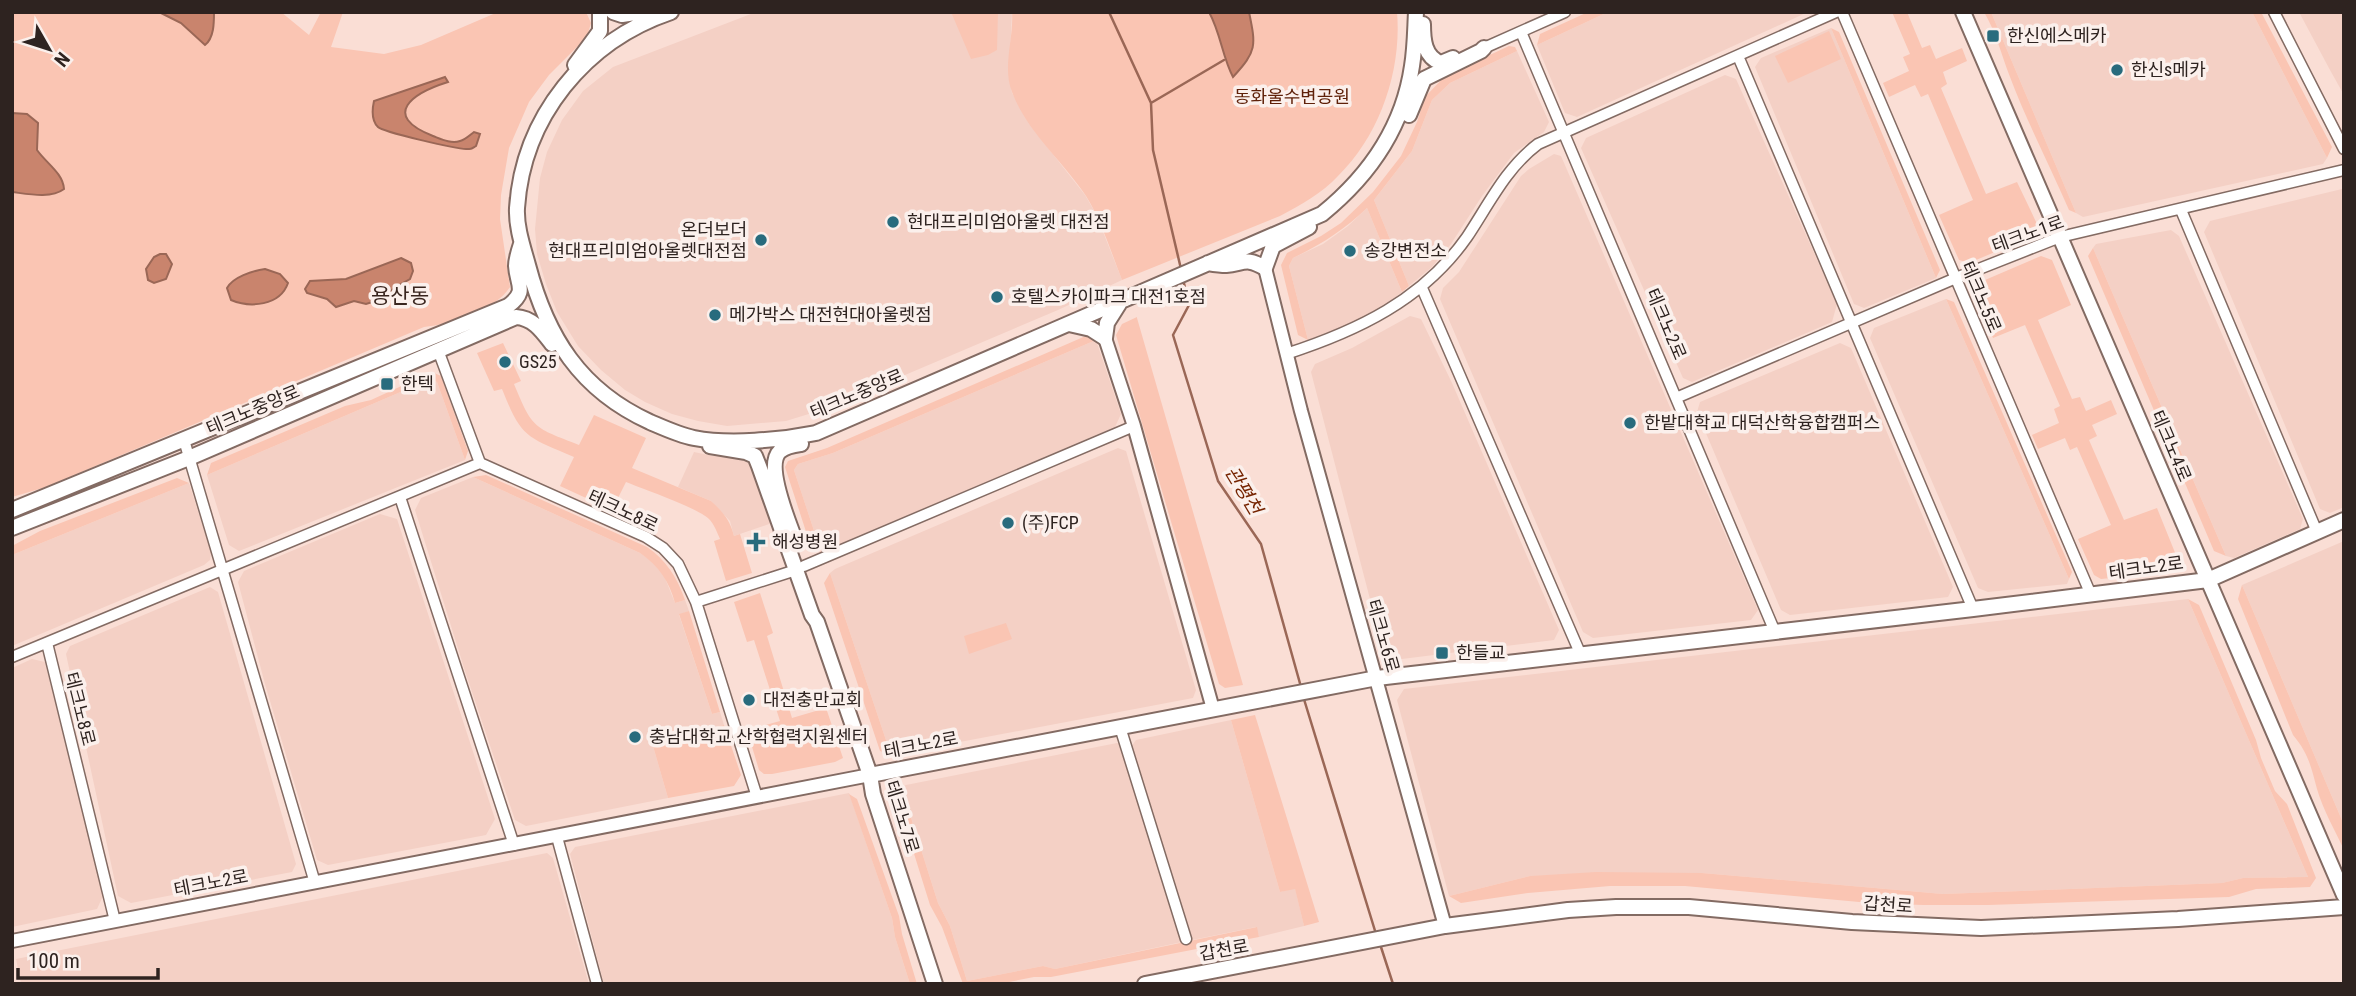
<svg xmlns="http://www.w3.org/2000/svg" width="2356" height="996" font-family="'Roboto Condensed','Noto Sans KR',sans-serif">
<rect width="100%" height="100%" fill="#faded5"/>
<path fill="#f4d0c5" d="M756,12H1012L1009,78L1012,93L1048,148L1085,195L1096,214L1122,280L1058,310L825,409L786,421L727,426L698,421L672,414L645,402L625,390L601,370L578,346L557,312L546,284L537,254L535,229L540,178L547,152L562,120L583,91L613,67Z
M1608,12H1808L1577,117L1565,113L1537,45Z
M1991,12H2252L2327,158L2323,164L2083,217L2076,213Z
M2299,12H2344V95L2330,70Z
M1831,28L1936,278L1864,308L1854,304L1755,67L1761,58Z
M1517,51L1549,122L1544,132L1514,153L1482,196L1451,244L1432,267L1409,286L1374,200L1412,151L1432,100L1450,83Z
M1725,75L1736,79L1837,304L1832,322L1692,382L1683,378L1581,148L1586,138Z
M1554,154L1561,156L1758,610L1751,620L1593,638L1583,632L1440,299L1443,288L1459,272L1521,176L1529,169Z
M2342,189L2344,190V507L2330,513L2320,509L2204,232L2210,221Z
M1367,208L1402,292L1384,306L1351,323L1308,340L1289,266L1293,258L1323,244L1348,226Z
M2171,230L2179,236L2303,519L2300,529L2234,558L2226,556L2093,248L2096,244Z
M1946,299L2069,579L2067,584L1988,592L1978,588L1870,338L1874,328Z
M1410,316L1421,319L1452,383L1559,630L1554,640L1394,660L1384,653L1311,372L1315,364L1352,348Z
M1096,340L1121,414L1115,427L821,552L794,470L798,464L833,453Z
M1840,343L1851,348L1953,587L1948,597L1790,615L1781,610L1697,412L1700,402Z
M431,379L437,382L465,460L239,551L229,545L207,475Z
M1118,448L1126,451L1196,690L1193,698L891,755L830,573L835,569Z
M694,452L713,456L741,457L748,460L752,464L772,523L734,536L730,521L711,501L678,487Z
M473,477L640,553L652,561L663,573L675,603L685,600L689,611L679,615L712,714L720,712L724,725L653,746L668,798L526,826L515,820L465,671L415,510L421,498Z
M189,483L211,552L210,560L204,565L12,646V555Z
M380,514L397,519L495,819L486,835L328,865L317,860L265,684L238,582L244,571Z
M2344,541V825L2242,585Z
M210,587L218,592L296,864L292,872L131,903L118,896L66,654L70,646Z
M2188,599L2308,877L2243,878L2222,883L1943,894L1702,873L1530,876L1449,896L1397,700L1404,689Z
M32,659L45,662L103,896L97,909L12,927V668Z
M1231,720L1280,892L1295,888L1304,926L1259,937L1256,927L1192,940L1131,747L1136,740Z
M1117,743L1122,745L1182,942L1055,969L1043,966L967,981L950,926L938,903L901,786Z
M849,793L892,918L895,937L910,984H604L570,854L575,847Z
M547,853L553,858L589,984H21L16,959Z"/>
<path fill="#fac5b3" d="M12,12H281L309,35L321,12H343L331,47L384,54L421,45L498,12H586L591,23L587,37L549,75L529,102L509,148L501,195L500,219L510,287C495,311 451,324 424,327L46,487L12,497Z
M951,12H998L997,50L988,55L971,59Z
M1012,12H1397C1402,70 1380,135 1338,176C1322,193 1301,205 1280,216L1122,280C1111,252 1102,222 1086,196C1063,161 1027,132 1012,92C1002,67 1014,38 1012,12Z
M1588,12H1608L1537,45L1540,34Z
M1892,12H1907L1922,48L1930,45L1936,59L1962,48L1967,61L1943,72L1947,84L1941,88L1986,194L2017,182L2038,226L2035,235L1969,263L1959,260L1939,215L1973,200L1928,94L1921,97L1915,85L1889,97L1883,83L1909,71L1903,57L1910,54Z
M1984,12H1991L2076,213L2069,210C2050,166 2027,122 2010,77C2001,54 1997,34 1984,12Z
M2252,12H2261L2332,147L2327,158Z
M1831,28L1839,32L1940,270L1936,278Z
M1829,31L1841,59L1788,83L1775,56Z
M1509,46L1515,47L1517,51L1450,83L1432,100L1412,151L1374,200L1409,286L1402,292L1367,208C1344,230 1322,244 1293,258L1289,266L1308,340L1298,335L1281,265L1287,253L1321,236L1341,223L1373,192L1401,156L1417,122L1425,97L1445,76Z
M2093,248L2226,556L2214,551L2088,256Z
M2041,256L2052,260L2071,305L2038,320L2072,399L2080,397L2086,411L2111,400L2117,414L2092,425L2097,436L2089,440L2124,520L2157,508L2178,560L2173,572L2101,579L2094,575L2078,539L2111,525L2077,447L2070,450L2065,438L2038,449L2032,435L2059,423L2054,409L2060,406L2025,325L1993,338L1974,293L1978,283Z
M1946,299L1954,302L2072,572L2069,579Z
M1137,317V318L1243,685L1225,688L1219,684L1116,335L1122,324Z
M1088,335L1096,340L833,453L798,464L794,470L821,552L811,547L785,467L788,461L827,448Z
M503,343L521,381L514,384C533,430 534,427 579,445L594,415L646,438L632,468L711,501C723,512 730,520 734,536L740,534L752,573L726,581L714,541L720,539C717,532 714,524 709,519C698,508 643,489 626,482L612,510L560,486L574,457C526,436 522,439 502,389L494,391L477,353Z
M432,372L441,376L468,451L465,460L437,382L431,379L207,475L211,463L345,406L371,400Z
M486,475L647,547C666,560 677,577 685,600L675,603C669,581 659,566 640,553L473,477Z
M177,478L189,483L12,555V546L40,531Z
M830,573L891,755L880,751L824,583Z
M2242,585L2344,825V850C2335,830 2323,810 2317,789C2311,767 2309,754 2293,735L2238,599Z
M760,593L773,633L767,636L792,718L826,708L843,758L835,762L772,774H764L759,770L747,730L780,721L754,640L747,642L734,602Z
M2188,599L2199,605L2256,740L2261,758L2275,791L2287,804L2316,878L2310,887L2256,889L2229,897L1988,905H1923L1870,903L1685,886H1610L1528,893L1461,903L1449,896L1530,876L1596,872L1702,873L1943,894L2222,883L2243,878L2308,877Z
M689,611L720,712L712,714L679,614Z
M1006,623L1012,639L969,654L964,636Z
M1255,715L1319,922L1304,926L1295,889L1280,892L1231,720Z
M724,725L741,775L734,786L668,798L653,746Z
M901,786L938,903L950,926L967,981L1043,966L1055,969L1257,927L1259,937L1051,977H1034L999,984H963L942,927L930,905L896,796Z
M849,794L857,799L899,916L902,934L917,984H910L895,937L892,918Z"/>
<path fill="#c9846d" stroke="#9a6756" stroke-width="2" d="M159,12H214C214,23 214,38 205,45L181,23Z
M1209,12H1249C1256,46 1257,51 1233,77C1222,56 1221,34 1209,12Z
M445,77L448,82C413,93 380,115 433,136C441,139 451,144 460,141C465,140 470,135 474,132L480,134L476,146C471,149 472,149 466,149C456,149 383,132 378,127C371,120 372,110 374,101Z
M12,113L27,114L38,123L37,150C46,163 63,173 64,189C51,199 28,194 12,192Z
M160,254H166L172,264L166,279L154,283L148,280L146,269L154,257Z
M401,258L411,263L413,271L410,279L394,288L382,299L366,304L354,301L336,307L327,299L307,293L305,289L310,281L346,279Z
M265,269L280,274L288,283C280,306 250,308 231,300L227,288C233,277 252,271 265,269Z"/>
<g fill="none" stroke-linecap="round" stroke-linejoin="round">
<path stroke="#9a6756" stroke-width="2.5" d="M1109,12L1151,103L1153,150L1181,269
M1151,103L1224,60
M1183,279L1189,305L1173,335L1218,481L1261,544L1301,687
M1303,696L1376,934
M1380,944L1393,984"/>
<g stroke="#836b63" stroke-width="13">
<path id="minor" d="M1842,12L2091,595
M2274,12L2344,149
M1521,32L1775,632
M1484,48L1565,12
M1738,56L1973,609
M2181,210L2317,532
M1422,288L1580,653
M438,350L480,463
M1286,354C1357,331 1423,300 1467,237C1489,204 1506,168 1538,144L1836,12
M1676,398L1956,278L2060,237L2344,170
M184,440L315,883
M400,497L514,845
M804,566L1134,426
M696,602L796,570
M47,643L115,921
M12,657L480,463L646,537L663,548L678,564L696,602L757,797
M1120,727L1186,939
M557,837L597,984"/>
</g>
<g stroke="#836b63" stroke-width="16">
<path id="tertiary" d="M1265,268L1301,411L1445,926
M1105,338L1134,426L1213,709
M12,941L870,775"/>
</g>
<g stroke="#836b63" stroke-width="18">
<path id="secondary" d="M613,12L622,15L641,12
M671,12C585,41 523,117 517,208C516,227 523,247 528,265C547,337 580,390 650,422C664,428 679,435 694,438C729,445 781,440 816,433L1322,214C1370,175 1403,128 1412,66C1415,48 1415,30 1416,12
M1963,12L2344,895
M1423,24C1423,39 1424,57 1441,63L1453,58
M575,65L600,31V12
M1409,115L1424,79L1481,51L1484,48
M1208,263C1214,264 1221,265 1226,265C1245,263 1246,257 1265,268L1273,246L1309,227
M1069,324L1091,329L1105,338L1107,323L1119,304
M710,446L746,452L755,456L759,466L812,615L817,622L870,775L873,794L935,984
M12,510L508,306C528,291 517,285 516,266C516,259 519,250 521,244
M12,528L189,458L516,317C533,318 542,331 552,344
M795,540C789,522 764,466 780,451C786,446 794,445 801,444
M870,775L1377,678L1973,609L2208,580L2344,520
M1145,984L1445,926L1568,910L1616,907H1689L1852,922L1981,928L2178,919L2344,907"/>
</g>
<use href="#minor" stroke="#fff" stroke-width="10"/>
<use href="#tertiary" stroke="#fff" stroke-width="12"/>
<use href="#secondary" stroke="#fff" stroke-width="14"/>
</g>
<g fill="#286b7d" stroke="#fbf0ec" stroke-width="2.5">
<rect x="1986" y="29" width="14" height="14" rx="3.5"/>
<circle cx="2117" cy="70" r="7"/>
<circle cx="893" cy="222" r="7"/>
<circle cx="761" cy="240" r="7"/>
<circle cx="1350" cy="251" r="7"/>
<circle cx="997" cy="297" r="7"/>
<circle cx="715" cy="315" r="7"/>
<circle cx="505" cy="362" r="7"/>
<rect x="380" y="377" width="14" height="14" rx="3.5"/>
<circle cx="1630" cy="423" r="7"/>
<circle cx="1008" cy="523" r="7"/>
<path d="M752.5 531.5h7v7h7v7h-7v7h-7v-7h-7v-7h7z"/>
<rect x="1435" y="646" width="14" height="14" rx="3.5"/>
<circle cx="749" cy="700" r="7"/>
<circle cx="635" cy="737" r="7"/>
</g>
<g text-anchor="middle" stroke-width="7" stroke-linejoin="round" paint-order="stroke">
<g font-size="18" fill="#2e2320" stroke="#fbf0ec" text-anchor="start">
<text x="2007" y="42">한신에스메카</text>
<text x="2131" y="76">한신s메카</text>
<text x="907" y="228">현대프리미엄아울렛 대전점</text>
<text x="747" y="236" text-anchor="end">온더보더<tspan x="747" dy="21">현대프리미엄아울렛대전점</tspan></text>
<text x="1364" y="257">송강변전소</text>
<text x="1011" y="303">호텔스카이파크 대전1호점</text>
<text x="729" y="321">메가박스 대전현대아울렛점</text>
<text x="519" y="368">GS25</text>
<text x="401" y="390">한텍</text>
<text x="1644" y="429">한밭대학교 대덕산학융합캠퍼스</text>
<text x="1022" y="529">(주)FCP</text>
<text x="772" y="548">해성병원</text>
<text x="1456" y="659">한들교</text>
<text x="763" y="706">대전충만교회</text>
<text x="649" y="743">충남대학교 산학협력지원센터</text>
</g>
<g font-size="18" fill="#5f2109" stroke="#fbf0ec">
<text x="1292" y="103">동화울수변공원</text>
</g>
<g font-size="18" fill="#2e2320" stroke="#fbf0ec">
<text transform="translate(2028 234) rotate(-20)" y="6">테크노1로</text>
<text transform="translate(1981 297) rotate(67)" y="6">테크노5로</text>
<text transform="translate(1666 324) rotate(67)" y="6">테크노2로</text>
<text transform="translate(857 394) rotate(-23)" y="6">테크노중앙로</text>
<text transform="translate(253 410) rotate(-23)" y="6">테크노중앙로</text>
<text transform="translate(2171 446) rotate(67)" y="6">테크노4로</text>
<text transform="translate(623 511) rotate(25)" y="6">테크노8로</text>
<text transform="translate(2146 568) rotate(-8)" y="6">테크노2로</text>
<text transform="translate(1383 636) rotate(74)" y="6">테크노6로</text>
<text transform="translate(80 709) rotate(76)" y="6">테크노8로</text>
<text transform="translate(921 745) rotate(-11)" y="6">테크노2로</text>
<text transform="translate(902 817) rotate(73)" y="6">테크노7로</text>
<text transform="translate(211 883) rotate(-11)" y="6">테크노2로</text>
<text transform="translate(1888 905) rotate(4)" y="6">갑천로</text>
<text transform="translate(1224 950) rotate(-10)" y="6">갑천로</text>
</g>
<g font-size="19" font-style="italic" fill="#752300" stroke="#fbf0ec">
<text transform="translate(1244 490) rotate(59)" y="7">관평천</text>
</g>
<g font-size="21" fill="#39251e" stroke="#fbf0ec">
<text x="400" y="303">용산동</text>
</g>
</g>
<rect width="2356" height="996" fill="none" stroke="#2e2320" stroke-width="28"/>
<g transform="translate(49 49) rotate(129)" stroke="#fbf0ec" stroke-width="5" paint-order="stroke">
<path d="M0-5L12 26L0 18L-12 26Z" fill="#2e2320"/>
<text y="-10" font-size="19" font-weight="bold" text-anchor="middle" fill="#2e2320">N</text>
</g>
<path d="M18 968v10h140v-10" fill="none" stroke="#2e2320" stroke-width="3.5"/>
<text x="28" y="968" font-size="21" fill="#2e2320" stroke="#fbf0ec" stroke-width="5" paint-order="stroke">100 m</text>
</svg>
